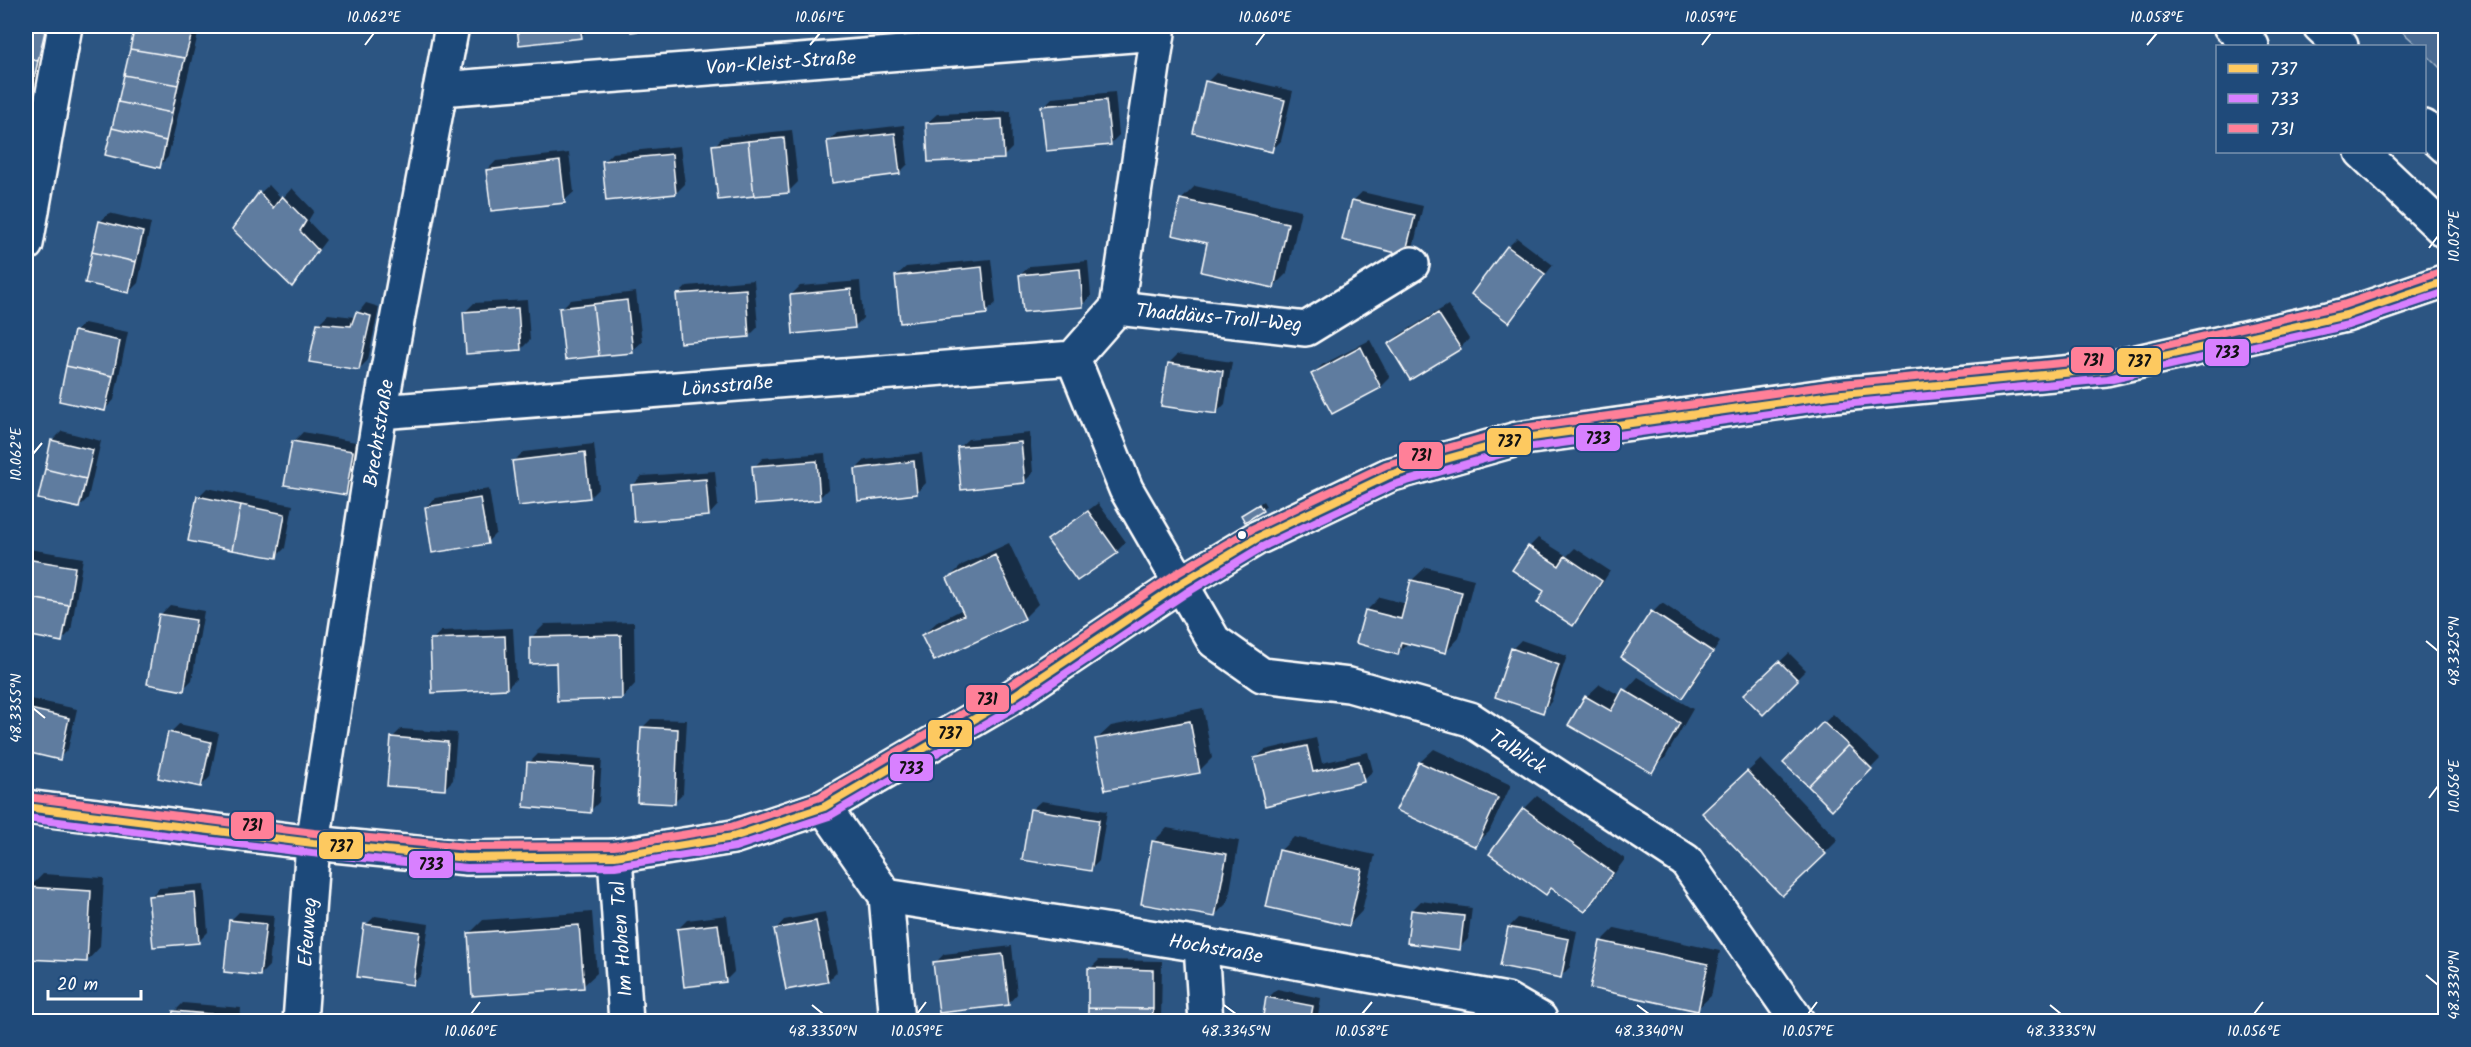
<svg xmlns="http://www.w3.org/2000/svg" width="2471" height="1047" font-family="Kalam,sans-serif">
<rect width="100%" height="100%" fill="#2c5582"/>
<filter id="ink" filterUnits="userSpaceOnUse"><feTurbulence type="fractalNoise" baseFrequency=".0167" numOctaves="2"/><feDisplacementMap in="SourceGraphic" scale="12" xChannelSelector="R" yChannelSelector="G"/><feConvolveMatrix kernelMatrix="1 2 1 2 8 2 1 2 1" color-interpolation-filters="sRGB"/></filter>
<g filter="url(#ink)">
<path fill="#486b92" stroke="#a4b5c8" stroke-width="1.5" d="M2396,26H2445V73L2425,53L2424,46H2418Z"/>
<path fill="#0007" d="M26,26H52L40,81L31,90L26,89Z
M136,26H200L168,157L159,166L107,154Z
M519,26H590V27L581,36L521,44Z
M632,26H671L633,31Z
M1216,73L1293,91L1281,141L1272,150L1207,82Z
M1115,92L1119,135L1110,144L1043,107L1052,98Z
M1011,111L1012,148L1003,157L927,123L937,114Z
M904,125L908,164L899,173L828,142L837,133Z
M792,130L798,182L789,191L714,146L723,137Z
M680,146L685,184L676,193L603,162L612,153Z
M569,153L574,192L564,201L487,170L496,161Z
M269,185L282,199L292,188L314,211L308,221L326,240L292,285L260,193Z
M1195,186L1301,210L1287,273L1274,286L1209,242L1181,200Z
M1362,192L1423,206L1414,244L1405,254L1353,201Z
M109,213L151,223L138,283L129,292L100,222Z
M1517,238L1553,265L1509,321L1508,247Z
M991,259L996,303L986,312L896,276L906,267Z
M1088,261L1091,296L1082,305L1020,275L1030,266Z
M754,280L758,327L749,336L678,295L687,286Z
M860,281L863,318L854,327L791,295L800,286Z
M636,292L642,342L632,351L561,309L570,300Z
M527,300L530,340L521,349L465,312L474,303Z
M366,303L379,307L368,360L359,369L319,323L328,314L355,317Z
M1448,305L1469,339L1460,348L1390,344L1399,335Z
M84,323L128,332L114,400L105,409L75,332Z
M1370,340L1390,378L1381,387L1332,412L1313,374L1322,365Z
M1178,354L1232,362L1225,404L1216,413L1169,363Z
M62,431L101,441L88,498L79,507L40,498L53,440Z
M303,432L361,443L354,485L345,494L294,441Z
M1030,433L1033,473L1024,482L958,448L968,439Z
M594,444L599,488L590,497L514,461L523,452Z
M825,453L828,489L819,498L754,467L763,458Z
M922,453L926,483L917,492L856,469L865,460Z
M715,471L718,505L709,515L633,485L642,476Z
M207,488L293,505L285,548L276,557L198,497Z
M489,489L496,533L487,542L426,507L435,498Z
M1263,501L1266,506L1262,510L1243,515Z
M1098,503L1126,542L1117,551L1049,540Z
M1538,538L1567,556L1575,548L1610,571L1582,615L1573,624L1546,591L1529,547Z
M1009,543L1038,604L1024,618L923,635L937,622L963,609L949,578L962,565Z
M29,549L83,558L71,631L62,640L26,634V553Z
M1426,567L1474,579L1459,638L1446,652L1409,642L1398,653L1366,611L1380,597L1407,604L1412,580Z
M1662,603L1720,642L1691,687L1682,696L1653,612Z
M170,605L204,611L192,680L183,689L161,614Z
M634,622L635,684L622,698L558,662L532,637L545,624Z
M513,628L516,679L507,688L432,640L441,631Z
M1521,640L1567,656L1551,702L1542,711L1512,649Z
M1789,653L1806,670L1763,713L1745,695Z
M1638,677L1693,709L1665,758L1651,771L1586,697L1600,684L1621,696Z
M26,698L77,709L68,749L59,758L26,751Z
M1203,708L1212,758L1199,771L1097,739L1111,726Z
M1833,714L1880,759L1832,808L1785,763Z
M651,719L687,720L683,793L674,802L642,728Z
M179,724L219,733L210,777L201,786L170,733Z
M401,729L457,733L453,780L444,789L392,738Z
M1316,738L1322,763L1368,752L1373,771L1363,780L1266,804L1255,759L1265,750Z
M1434,749L1511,785L1489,832L1475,845L1398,809L1420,762Z
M538,754L602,759L599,802L590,811L529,763Z
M1761,759L1838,840L1825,853L1718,800Z
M1537,796L1625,859L1598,896L1585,910L1524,809Z
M1041,801L1107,811L1099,861L1090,870L1031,810Z
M1167,828L1239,841L1228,902L1215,915L1154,841Z
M1294,837L1375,855L1362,911L1349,925L1281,850Z
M43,874L104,878L100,947L87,961L26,957V893L29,894V888Z
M204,884L208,932L199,941L150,897L159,888Z
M1421,901L1472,908L1468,939L1459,948L1412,910Z
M239,912L274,915L269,966L260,975L230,921Z
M592,912L597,973L583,986L469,934L483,920Z
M825,912L837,972L828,981L787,989L775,930L784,920Z
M727,915L734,972L725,981L678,929L687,920Z
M375,916L429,924L421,975L412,984L366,925Z
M1518,918L1577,931L1570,967L1561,976L1509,927Z
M1615,928L1720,951L1711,996L1697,1009L1602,941Z
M1012,946L1017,994L1008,1004L935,963L944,954Z
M1099,960L1162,961L1161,1022H1089L1090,969Z
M1277,989L1321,998L1317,1022H1263L1268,998Z
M183,1003L241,1008L240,1022H174V1012Z
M46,1020L78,1022H45Z"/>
<path fill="#5e7c9f" stroke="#fff" stroke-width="1.5" d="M26,26L45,31L38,61L26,58Z
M135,26H194L185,58L130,49Z
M517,26H580L582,38L519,45Z
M630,26H682L631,32Z
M130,49L185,58L178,85L124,75Z
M26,58L38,61L31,92L26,91Z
M124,75L178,85L172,113L118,102Z
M1205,81L1285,100L1272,152L1193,133Z
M1106,100L1111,145L1046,151L1041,106Z
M118,102L172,113L166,141L112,128Z
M1002,119L1004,159L928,162L926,123Z
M112,128L166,141L160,168L105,155Z
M895,133L900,174L832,183L827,141Z
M784,138L789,193L754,196L748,141Z
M748,141L754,196L718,200L712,145Z
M672,154L676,194L606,201L602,161Z
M560,161L565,203L491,211L486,170Z
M259,192L273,208L282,196L306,221L300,231L318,250L292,287L232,229Z
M1180,199L1288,223L1274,288L1201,272L1207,243L1172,235Z
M1352,200L1415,215L1405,255L1342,240Z
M99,221L143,232L136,262L92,252Z
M1507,246L1545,274L1509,323L1471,294Z
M92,252L136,262L129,293L85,283Z
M982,267L987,314L900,323L895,276Z
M1080,269L1083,307L1023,312L1019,275Z
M746,289L749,337L680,343L676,294Z
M851,289L855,328L793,334L790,295Z
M627,300L633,353L599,356L593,304Z
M593,304L599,356L565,360L559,308Z
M518,308L521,350L466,354L463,312Z
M356,312L371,316L359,370L309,362L317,323L351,326Z
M1438,313L1461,349L1410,380L1388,344Z
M74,331L120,341L113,376L66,366Z
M1361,347L1381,388L1332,414L1311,374Z
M1168,363L1223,371L1217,414L1161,406Z
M66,366L113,376L105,411L59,401Z
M51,440L93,450L86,479L45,469Z
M292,441L353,451L346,495L284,485Z
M1021,442L1025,483L961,490L957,447Z
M585,452L590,498L518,506L512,461Z
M817,461L820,500L755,505L752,466Z
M914,461L917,494L858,501L855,469Z
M45,469L86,479L79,508L38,499Z
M706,479L709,516L634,522L631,485Z
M197,496L241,505L232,550L188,541Z
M480,498L488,544L432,553L425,507Z
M1259,504L1263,511L1245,522L1241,515Z
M241,505L285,514L277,558L232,550Z
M1088,511L1118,553L1077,581L1047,540Z
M1528,546L1559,566L1565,556L1602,581L1573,626L1537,603L1544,591L1512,570Z
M995,555L1025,619L934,661L921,635L964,615L947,578Z
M26,559L75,567L69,605L26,597Z
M1411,580L1462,592L1446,653L1401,642L1398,655L1356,643L1365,610L1401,619Z
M26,597L69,605L62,642L26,635Z
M1651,611L1713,652L1682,698L1621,657Z
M159,614L196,620L184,691L147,684Z
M621,635L622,699L557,701L556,663L530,664V637Z
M505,636L507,689L432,693L430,639Z
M1511,648L1559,665L1543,713L1495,697Z
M1779,661L1798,680L1763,715L1743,695Z
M1623,689L1680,723L1652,773L1568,725L1585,696L1611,711Z
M26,708L69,718L60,760L26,752Z
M1190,721L1200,773L1105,790L1095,739Z
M1823,722L1848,745L1808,786L1783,763Z
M641,727L678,729L675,804L637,802Z
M168,732L211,742L201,787L158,778Z
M391,737L448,742L445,790L387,786Z
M1848,745L1872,769L1832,810L1808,786Z
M1307,746L1313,772L1359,761L1364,782L1265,806L1254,758Z
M527,762L594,767L591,813L524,807Z
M1419,762L1498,798L1476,847L1396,810Z
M1747,771L1826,854L1782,896L1702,813Z
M1523,808L1613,873L1585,912L1551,888L1546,895L1489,854Z
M1030,809L1099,820L1091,871L1022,860Z
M1152,841L1227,854L1215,917L1141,904Z
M1279,850L1362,869L1349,926L1266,907Z
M28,887L91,891L87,962L26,959Z
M195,892L199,943L153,947L148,896Z
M1411,910L1464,916L1460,950L1407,943Z
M229,920L266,924L260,976L224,972Z
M816,921L828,982L786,990L774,929Z
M364,924L420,932L413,985L357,977Z
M718,924L726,982L684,987L677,929Z
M579,925L584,988L472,996L468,933Z
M1508,927L1569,939L1561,978L1500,966Z
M1600,941L1708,964L1698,1011L1590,988Z
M1003,954L1009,1005L939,1013L933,962Z
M1088,968L1153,970V1009L1088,1008Z
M1266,997L1313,1006L1310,1022H1262Z
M1088,1008L1153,1009L1152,1022H1088Z
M173,1011L233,1016L232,1022H172Z"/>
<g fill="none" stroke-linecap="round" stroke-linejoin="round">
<g stroke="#fff" stroke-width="38">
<path id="minor" d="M440,89L1158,33L1117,308L1073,358L1126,489L1214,641L1262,675L1349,685L1470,719L1686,861L1798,1022
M26,244L65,26
M1117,308L1306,329L1412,264
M380,412L1073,358
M824,807L886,896L897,1022
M615,856L626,1022
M886,896L1201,945L1507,1000L1540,1019L1539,1022
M1201,945L1206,1022
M300,1022L313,843L380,412L452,26"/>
</g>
<g stroke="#fff" stroke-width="38">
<path id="tertiary" d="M26,807L313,843L467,858L615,856L733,837L824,807L1012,697L1180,584L1257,538L1389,475L1517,439L1832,395L2106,369L2346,315L2446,281"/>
</g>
<g stroke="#fff" stroke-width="38">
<path id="trunk" d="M2230,26L2252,46
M2320,26L2341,46
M2424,127L2446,147
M2362,152L2446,232"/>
</g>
<use href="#minor" stroke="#1f4a7a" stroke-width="33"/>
<use href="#tertiary" stroke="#1f4a7a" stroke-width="33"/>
<use href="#trunk" stroke="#1f4a7a" stroke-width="33"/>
<g stroke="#1f4a7a" stroke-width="12">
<path id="bus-1" d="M26,807L313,843L467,858L615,856L733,837L824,807L1012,697L1180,584L1257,538L1389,475L1517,439L1832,395L2106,369L2346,315L2446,281"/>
</g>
<g stroke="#1f4a7a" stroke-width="12">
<path id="bus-2" d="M26,818L312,853L467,868L615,866L735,847L829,816L1017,706L1186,593L1262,547L1393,485L1519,449L1833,405L2108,379L2348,325L2446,292"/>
</g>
<g stroke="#1f4a7a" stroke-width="12">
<path id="bus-3" d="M27,797L314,833L467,847L614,846L731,827L820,797L1006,688L1174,575L1252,529L1386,465L1516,429L1831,385L2104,359L2343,305L2443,271"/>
</g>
<use href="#bus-1" stroke="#fdc960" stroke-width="8"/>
<use href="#bus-2" stroke="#d880ff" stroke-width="8"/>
<use href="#bus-3" stroke="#ff8098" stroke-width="8"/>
</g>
</g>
<path fill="none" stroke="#fff" stroke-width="2" d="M365,45L374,33M810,45L820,33M1256,45L1265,33M1702,45L1711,33M2147,45L2157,33M2429,248L2438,236M33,454L42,443M2426,641L2438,651M33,708L45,718M2429,798L2438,786M2426,975L2438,985M812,1005L823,1014M1224,1005L1236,1014M1637,1005L1649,1014M2050,1005L2061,1014M471,1014L480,1002M917,1014L926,1002M1362,1014L1372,1002M1808,1014L1817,1002M2254,1014L2263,1002"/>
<circle fill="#fff" stroke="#1f4a7a" stroke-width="2" cx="1242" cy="535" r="5"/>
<g text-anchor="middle" stroke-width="4.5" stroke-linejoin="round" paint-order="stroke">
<g font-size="20" fill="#fff" stroke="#1f4a7a">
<text transform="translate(781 62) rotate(-4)" y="7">Von-Kleist-Straße</text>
<text transform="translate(1219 317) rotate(5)" y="7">Thaddäus-Troll-Weg</text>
<text transform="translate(727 385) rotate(-5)" y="7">Lönsstraße</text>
<text transform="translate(378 433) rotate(-81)" y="7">Brechtstraße</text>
<text transform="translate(1518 751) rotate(33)" y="7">Talblick</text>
<text transform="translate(307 932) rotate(-86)" y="7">Efeuweg</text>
<text transform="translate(621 939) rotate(-94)" y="7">Im Hohen Tal</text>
<text transform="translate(1216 948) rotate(10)" y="7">Hochstraße</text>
</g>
</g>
<g stroke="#1f4a7a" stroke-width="2">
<rect x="2204" y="338" width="46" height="29" rx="6" fill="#d880ff"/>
<rect x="2070" y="346" width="45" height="28" rx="6" fill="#ff8098"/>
<rect x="2116" y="347" width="46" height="29" rx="6" fill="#fdc960"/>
<rect x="1575" y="424" width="46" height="28" rx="6" fill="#d880ff"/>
<rect x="1486" y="427" width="46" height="29" rx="6" fill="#fdc960"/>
<rect x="1398" y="441" width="46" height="29" rx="6" fill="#ff8098"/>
<rect x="965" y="684" width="45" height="29" rx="6" fill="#ff8098"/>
<rect x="927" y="719" width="46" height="29" rx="6" fill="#fdc960"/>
<rect x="889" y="753" width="45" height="29" rx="6" fill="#d880ff"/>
<rect x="230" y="811" width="45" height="29" rx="6" fill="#ff8098"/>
<rect x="318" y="831" width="46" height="29" rx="6" fill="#fdc960"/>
<rect x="408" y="850" width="46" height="29" rx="6" fill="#d880ff"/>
</g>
<g font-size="16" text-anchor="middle" font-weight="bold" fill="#111">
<text x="2227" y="358">733</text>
<text x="2093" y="366">731</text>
<text x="2139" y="367">737</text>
<text x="1598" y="444">733</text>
<text x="1509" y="447">737</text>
<text x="1421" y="461">731</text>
<text x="987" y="705">731</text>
<text x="950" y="739">737</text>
<text x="911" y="774">733</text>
<text x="252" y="831">731</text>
<text x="341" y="852">737</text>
<text x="431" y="870">733</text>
</g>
<rect width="2471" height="1047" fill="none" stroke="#1f4a7a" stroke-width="66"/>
<rect x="2216" y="45" width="210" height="108" fill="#1f4a7a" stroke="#7992af" stroke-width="1.5"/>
<rect x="2228" y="64" width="30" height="9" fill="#fdc960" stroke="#7992af" stroke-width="1.5"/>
<text x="2270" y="75" font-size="18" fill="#ffffff">737</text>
<rect x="2228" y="94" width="30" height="9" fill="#d880ff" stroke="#7992af" stroke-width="1.5"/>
<text x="2270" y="105" font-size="18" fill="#ffffff">733</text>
<rect x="2228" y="124" width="30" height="9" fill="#ff8098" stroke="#7992af" stroke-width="1.5"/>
<text x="2270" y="135" font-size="18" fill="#ffffff">731</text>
<path d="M48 990v9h93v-9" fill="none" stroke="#ffffff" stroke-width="3"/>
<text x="57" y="990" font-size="18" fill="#ffffff" stroke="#1f4a7a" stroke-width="4.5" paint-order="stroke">20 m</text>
<rect x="33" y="33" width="2405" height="981" fill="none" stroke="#fff" stroke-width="2"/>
<g font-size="15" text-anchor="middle" fill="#fff">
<text x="374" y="22">10.062°E</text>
<text x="820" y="22">10.061°E</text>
<text x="1265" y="22">10.060°E</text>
<text x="1711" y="22">10.059°E</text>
<text x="2157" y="22">10.058°E</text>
<text transform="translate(2454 236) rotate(-90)" y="5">10.057°E</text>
<text transform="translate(16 454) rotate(-90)" y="5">10.062°E</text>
<text transform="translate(2454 651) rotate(-90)" y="5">48.3325°N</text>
<text transform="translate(16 708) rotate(-90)" y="5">48.3355°N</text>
<text transform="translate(2454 786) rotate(-90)" y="5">10.056°E</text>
<text transform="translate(2454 985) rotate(-90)" y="5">48.3330°N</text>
<text x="471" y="1036">10.060°E</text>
<text x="823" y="1036">48.3350°N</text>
<text x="917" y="1036">10.059°E</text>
<text x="1236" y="1036">48.3345°N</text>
<text x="1362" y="1036">10.058°E</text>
<text x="1649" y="1036">48.3340°N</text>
<text x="1808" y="1036">10.057°E</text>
<text x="2061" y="1036">48.3335°N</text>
<text x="2254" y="1036">10.056°E</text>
</g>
</svg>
